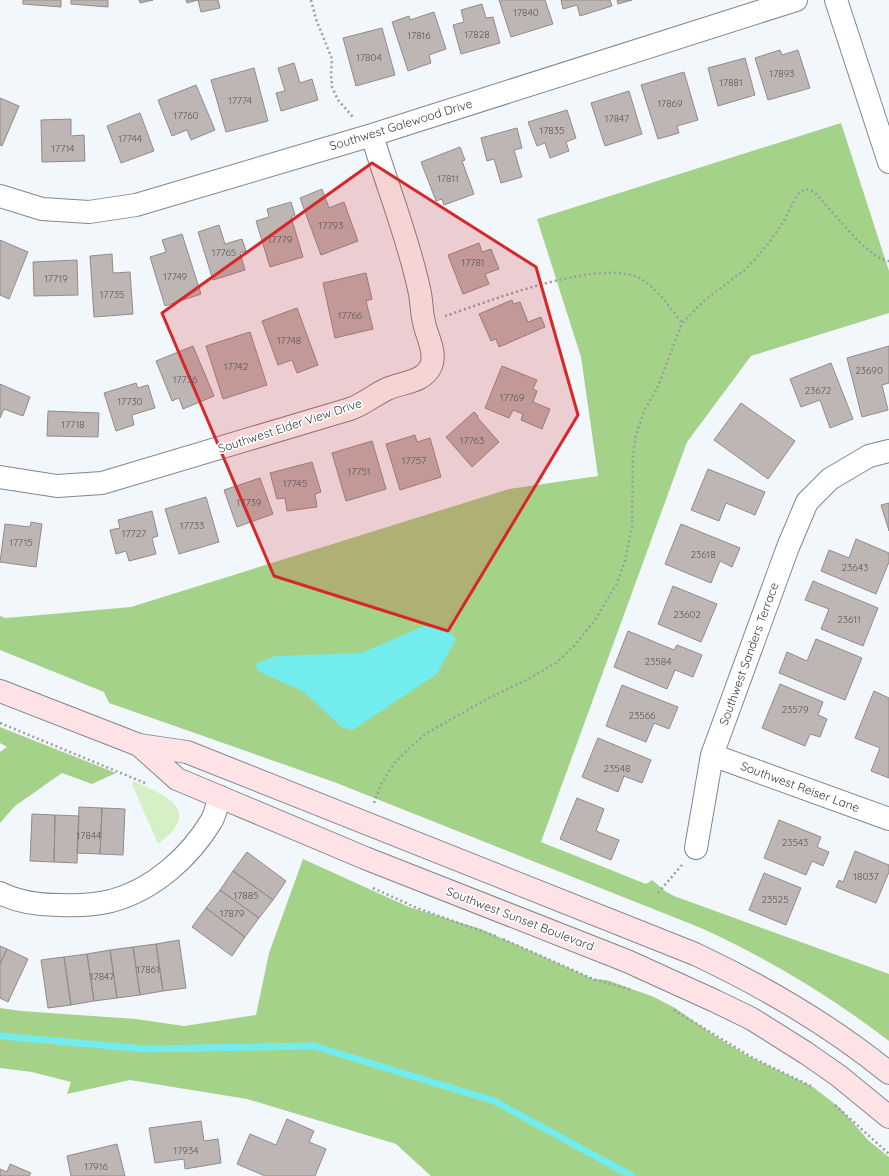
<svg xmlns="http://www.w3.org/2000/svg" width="889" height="1176" font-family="Quicksand,sans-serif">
<rect width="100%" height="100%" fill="#f2f7fc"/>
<path fill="#d4f0c4" d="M134,781C166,796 204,810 158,844L132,784Z"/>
<path fill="#a5d289" d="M841,123L889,271V313L751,356L687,442L541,842L646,884L652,880L665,891L674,896L889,974V1041C830,996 769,959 701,928L334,782L109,703L104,692L0,650V616L6,618L131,607L509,489L598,476L581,357L537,219Z
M0,727L116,773L92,784L62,773L15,806L0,823V752L7,747L0,743Z
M303,859L409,907L481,929L593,979L607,980L654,997L675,1008L715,1036L748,1056L813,1087L840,1108L868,1140L889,1157V1176H431L396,1144L247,1099L130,1080L67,1094L71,1082L32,1072L0,1068V1008L21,1011L136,1019L184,1026L256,1015L269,953Z"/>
<path fill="#72eced" d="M424,626L448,630L456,639L437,674L353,730L341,727L304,692L258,671L255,664L276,656L361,653Z"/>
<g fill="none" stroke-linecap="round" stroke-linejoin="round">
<path stroke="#72eced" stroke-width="7" d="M0,1036L146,1049L314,1046L494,1101L632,1176"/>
</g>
<path fill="#beb6b5" stroke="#928b89" d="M23,0H61V7L23,4Z
M71,0H108V7L71,4Z
M139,0H153L140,3Z
M186,0H218L220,8L201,12L198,0L187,3Z
M499,0H545L553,24L511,37Z
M561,0H610L612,6L580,16L577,5L563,9Z
M617,0H632L618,4Z
M482,4L486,18L493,17L500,43L461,54L453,25L464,22L461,10Z
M434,12L446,49L429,55L431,63L408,71L392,22L409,16L410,20Z
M382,28L395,75L356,86L343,38Z
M780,50L782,55L798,50L810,88L768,100L755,58Z
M745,58L755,95L718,106L708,68Z
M294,63L300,83L312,79L318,100L281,111L276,93L285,91L278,68Z
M254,68L268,121L226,132L211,80Z
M684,72L698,120L677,126L679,133L658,139L641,85Z
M196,85L215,130L191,140L187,130L172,136L158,100Z
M629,91L642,134L605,146L591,103Z
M0,98L19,106L2,146L0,145Z
M567,110L576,138L566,142L569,151L550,158L545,143L537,146L528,122Z
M140,113L154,151L121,163L107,126Z
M71,119V136L84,135L85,161L42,162L41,120Z
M517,128L522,148L514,150L522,177L501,183L494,159L487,161L481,138Z
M460,147L465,160L462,161L474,194L444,205L442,199L436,201L421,162Z
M322,189L329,208L344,202L358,241L321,255L300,198Z
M291,202L295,215L291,217L303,257L270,267L256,221L269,217L267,209Z
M219,225L225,244L242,239L246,251L240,253L245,270L213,280L198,232Z
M182,234L201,294L165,306L150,257L166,252L162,240Z
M0,240L28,252L9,299L0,295Z
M479,243L482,252L491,249L499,269L485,274L489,284L463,294L448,255Z
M112,254L113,273L130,272L133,314L94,317L90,256Z
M77,260L78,295L34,296L33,262Z
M366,273L372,299L366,301L373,329L335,338L323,283Z
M512,300L513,304L520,302L528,322L541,317L545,327L499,347L496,339L491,341L479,314Z
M297,308L318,365L297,373L292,360L278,365L262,321Z
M250,332L267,385L223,399L206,346Z
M193,346L214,396L183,409L179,398L172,401L156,361Z
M889,346V383L882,385L888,410L862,417L847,358Z
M831,363L853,419L830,428L820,400L801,407L790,379Z
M502,366L537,380L533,389L537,391L533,402L550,409L542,429L521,420L523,414L513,410L509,418L485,408Z
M136,383L138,388L148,385L155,408L132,415L134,425L116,431L104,393Z
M0,384L30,397L23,416L4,409L0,418Z
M741,403L795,441L768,479L714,440Z
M48,411L99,413L98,437L47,436Z
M474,412L478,416L477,417L499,442L472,467L446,437Z
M415,435L417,442L430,438L441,477L400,490L386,444Z
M372,441L386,489L346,501L332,453Z
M312,462L321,492L315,494L317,507L287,511L285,498L277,499L270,473Z
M708,469L765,492L755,515L726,503L719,521L691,510Z
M260,478L273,514L237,527L224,490Z
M206,497L219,542L179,554L165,509Z
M889,503V531L881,505Z
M152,511L158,536L152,538L156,554L129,561L126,551L116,554L110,530L120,528L118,520Z
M31,522L42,524L36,567L0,562L5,524L30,527Z
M681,524L740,548L732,567L720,561L711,583L665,564Z
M856,539L889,553V562L876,594L821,571L829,550L849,558Z
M813,581L878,608L863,646L821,629L829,609L805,600Z
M673,586L717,604L701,642L658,624Z
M628,631L674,650L677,645L702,655L693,677L675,670L667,689L614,667Z
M816,639L862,658L845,700L779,673L787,652L807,661Z
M780,684L823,702L818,715L827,719L820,737L810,734L805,746L762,728Z
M622,685L678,707L669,729L654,723L646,742L606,726Z
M874,691L889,698V778L871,771L880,748L855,738Z
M598,738L651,760L642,783L624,776L618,792L582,777Z
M577,798L604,809L596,831L619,840L611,860L560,839Z
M79,807L102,808L100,854L77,853Z
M102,808L125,809L123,855L100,854Z
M32,814L55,815L54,862L30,861Z
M55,815L79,816L77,863L54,862Z
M779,820L821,837L817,847L829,852L823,866L812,861L806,875L764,858Z
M855,851L889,865V872L876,903L836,887L839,880L843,882Z
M247,852L286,881L273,900L233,871Z
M233,871L273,900L259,918L220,890Z
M764,873L801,888L786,925L749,910Z
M220,890L259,918L245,937L206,908Z
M206,908L245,937L232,956L192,927Z
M179,940L186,988L163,991L156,944Z
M156,944L163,991L140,995L133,947Z
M0,946L7,949L0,964Z
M133,947L140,995L117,998L110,950Z
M7,949L28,959L8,1002L0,998V964Z
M110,950L117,998L94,1001L87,954Z
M87,954L94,1001L71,1005L64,957Z
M64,957L71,1005L48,1008L41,960Z
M287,1119L314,1131L309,1142L326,1149L315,1176H265L237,1164L250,1134L276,1145Z
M201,1121L204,1141L218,1139L221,1163L185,1169L184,1159L155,1163L149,1128Z
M117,1144L125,1176H71L67,1156Z
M10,1164L31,1173L29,1176H0V1169L7,1172Z"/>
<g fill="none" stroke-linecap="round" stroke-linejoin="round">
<g stroke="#82868b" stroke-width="24">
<path id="street" d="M836,0L889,162
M0,196L42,209L89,212L136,205L372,135L796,0
M0,477L57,486L102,483L350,409C364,404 374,395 387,389C402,382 423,383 431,366C437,352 426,335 424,322C421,311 422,300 419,289C408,237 387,186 372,135
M712,755L889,819
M696,848L712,755L788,547L807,502L830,479L869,456L889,451
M0,893C18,902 40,905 59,905C77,906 94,905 111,901C153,890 190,857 212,820C215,814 217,805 220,797"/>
</g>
<g stroke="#82868b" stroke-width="24">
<path id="secondary" d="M0,691L139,745L187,752L695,954C765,987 829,1024 889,1073
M139,745L177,779L220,797L365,858L627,961L715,1001L752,1019L806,1053L839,1076L889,1117"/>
</g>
<path stroke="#9a9ea1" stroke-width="2.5" stroke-dasharray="2 3" stroke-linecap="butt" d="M311,0L316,19L332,59L331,74L332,87L338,100L353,117
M445,316C488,302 604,255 643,280C659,291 670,308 682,323
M0,723L145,783
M374,803L381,784L395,762L415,743L427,733L487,699L528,679L556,663L575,645L595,620L616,585L625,561L632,527L633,455L636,435L645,409L657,389L682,323L705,300L746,269L769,243L785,219L797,195L805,189L814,192C828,206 871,262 889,261
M373,888L417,908L498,937
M658,893L682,865
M503,939L593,979L632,990
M674,1010L753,1058L811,1086
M835,1105L889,1154"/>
<use href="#street" stroke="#fff" stroke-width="22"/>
<use href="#secondary" stroke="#fde2e6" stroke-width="22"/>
</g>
<path fill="#d62828" fill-opacity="0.2" stroke="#d62828" stroke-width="3" stroke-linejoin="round" d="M372,163L536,267L578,415L448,631L274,576L162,313Z"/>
<g text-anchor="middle" stroke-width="3.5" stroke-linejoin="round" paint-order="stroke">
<g font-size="10" fill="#59585a">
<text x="526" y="16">17840</text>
<text x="477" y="38">17828</text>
<text x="419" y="39">17816</text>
<text x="369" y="61">17804</text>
<text x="782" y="77">17893</text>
<text x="731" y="86">17881</text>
<text x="240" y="104">17774</text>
<text x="670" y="107">17869</text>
<text x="186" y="119">17760</text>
<text x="617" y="122">17847</text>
<text x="552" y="134">17835</text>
<text x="130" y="142">17744</text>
<text x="63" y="152">17714</text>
<text x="448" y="182">17811</text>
<text x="331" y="229">17793</text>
<text x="280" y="243">17779</text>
<text x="224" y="256">17765</text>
<text x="473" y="266">17781</text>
<text x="175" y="280">17749</text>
<text x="56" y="282">17719</text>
<text x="112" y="298">17735</text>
<text x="350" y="319">17766</text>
<text x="289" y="344">17748</text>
<text x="236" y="370">17742</text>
<text x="869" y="374">23690</text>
<text x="185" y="383">17736</text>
<text x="818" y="394">23672</text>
<text x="512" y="401">17769</text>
<text x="130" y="405">17730</text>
<text x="73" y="428">17718</text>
<text x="472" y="444">17763</text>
<text x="414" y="464">17757</text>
<text x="359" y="475">17751</text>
<text x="295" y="487">17745</text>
<text x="249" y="506">17739</text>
<text x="192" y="529">17733</text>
<text x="134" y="537">17727</text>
<text x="21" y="546">17715</text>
<text x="703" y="558">23618</text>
<text x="855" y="571">23643</text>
<text x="687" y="618">23602</text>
<text x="849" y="623">23611</text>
<text x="658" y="665">23584</text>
<text x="795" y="713">23579</text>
<text x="642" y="719">23566</text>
<text x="617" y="772">23548</text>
<text x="89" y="839">17844</text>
<text x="795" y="846">23543</text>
<text x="866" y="880">18037</text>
<text x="246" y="899">17885</text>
<text x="775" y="903">23525</text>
<text x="232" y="917">17879</text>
<text x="148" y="973">17861</text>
<text x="102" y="980">17847</text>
<text x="186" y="1154">17934</text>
<text x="96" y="1170">17916</text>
</g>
<g font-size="12" fill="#37393b" stroke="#fff">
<text transform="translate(401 125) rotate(-17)" y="4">Southwest Galewood Drive</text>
<text transform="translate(290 426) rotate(-18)" y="4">Southwest Elder View Drive</text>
<text transform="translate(749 654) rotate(-70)" y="4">Southwest Sanders Terrace</text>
<text transform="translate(800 787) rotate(20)" y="4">Southwest Reiser Lane</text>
<text transform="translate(520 919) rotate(21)" y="4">Southwest Sunset Boulevard</text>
</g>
</g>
</svg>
